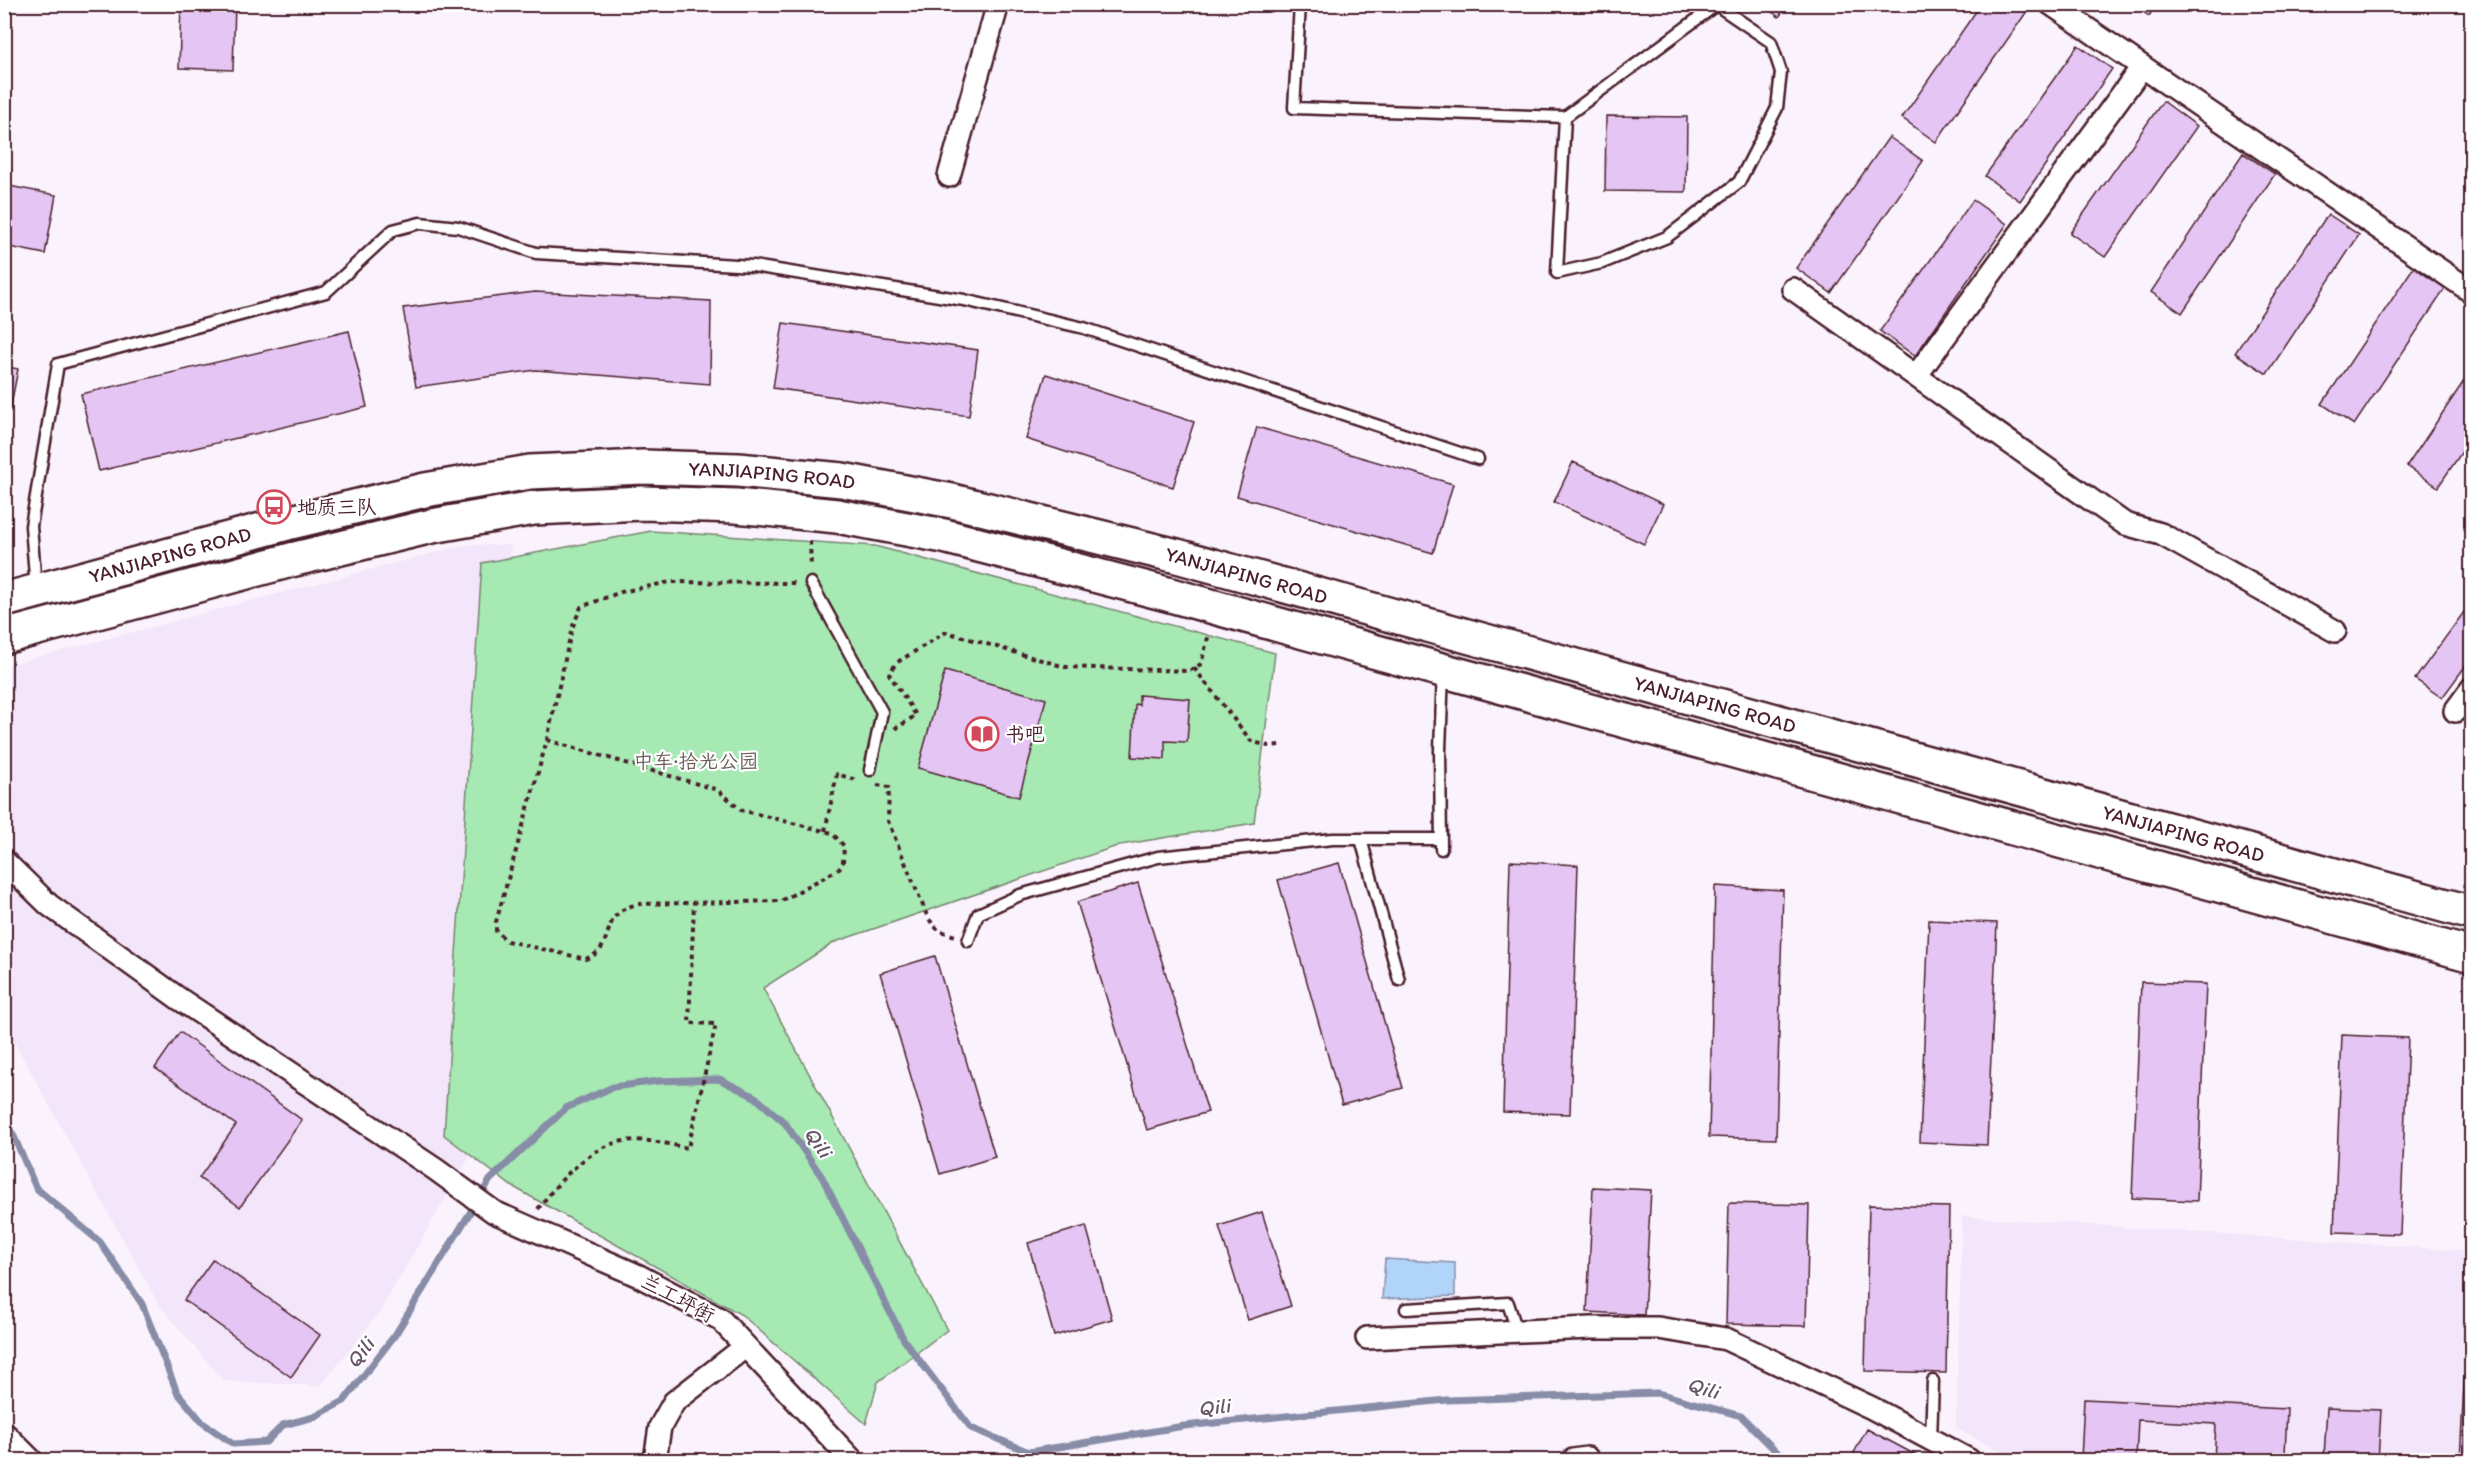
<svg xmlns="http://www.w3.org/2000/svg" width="2476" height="1465" font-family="Itim,'LXGW WenKai TC',sans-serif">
<rect width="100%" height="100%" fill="#faf3fd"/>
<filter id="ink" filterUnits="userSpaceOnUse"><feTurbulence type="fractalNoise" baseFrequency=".0167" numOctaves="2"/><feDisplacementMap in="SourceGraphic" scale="12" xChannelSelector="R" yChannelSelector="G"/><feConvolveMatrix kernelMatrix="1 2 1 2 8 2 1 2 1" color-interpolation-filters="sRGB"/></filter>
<g filter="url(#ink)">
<path fill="#f3e5fa" d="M464,545H511L461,1079L501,1103L380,1311L321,1386L224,1381L159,1305L5,1025L4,666Z
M1962,1216L2471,1251V1460H2016L1956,1428Z"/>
<path fill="#a6e9b3" stroke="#78846f" stroke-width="1.5" d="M651,531L875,546L1275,653L1254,823L1120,845L835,942L763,988L947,1330L878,1382L866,1424L742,1315L510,1185L444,1135L482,563Z"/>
<path fill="#b0d5f9" stroke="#878ca7" stroke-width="1.5" d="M1385,1259L1455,1263V1296L1382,1299Z"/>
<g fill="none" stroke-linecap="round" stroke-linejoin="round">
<path stroke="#878ca7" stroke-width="7" d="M4,1123L13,1134L36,1188L100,1242L142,1304L177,1392L203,1423L233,1444L266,1442L283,1425L314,1417L344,1401L395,1335L490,1180L566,1108L613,1087L658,1081L719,1079L755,1097L785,1123L822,1177L904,1340L971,1428L1029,1452L1184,1426L1447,1400L1658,1393L1741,1416L1785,1460"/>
</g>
<path fill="#e4c5f3" stroke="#4a1f2b" stroke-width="1.5" d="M181,4H235L233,70L179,68Z
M1761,4H1788L1779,17Z
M1981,4H2020L2028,10L1936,142L1902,118Z
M2132,4H2157L2149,16Z
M2078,45L2112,69L2020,201L1985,176Z
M2163,101L2197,126L2105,257L2070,233Z
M1606,116L1687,117L1686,192L1605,191Z
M1889,137L1923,161L1831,293L1796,268Z
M2243,153L2275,174L2182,313L2151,292Z
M4,185L56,195L45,254L4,246Z
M1973,200L2007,224L1915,356L1880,331Z
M2328,214L2359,235L2267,374L2235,353Z
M2415,265L2447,286L2354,425L2322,404Z
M535,292L711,301L710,384L536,370L416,387L403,308Z
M783,323L978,350L969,416L773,388Z
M349,331L367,407L99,471L81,394Z
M4,366L18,369L10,411L4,410Z
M2472,369V437L2438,487L2407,466Z
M1046,374L1194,422L1173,487L1026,439Z
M1257,427L1453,484L1433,553L1237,496Z
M1573,462L1663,504L1644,544L1554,502Z
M2472,601V657L2442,698L2415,679Z
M945,671L1046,699L1019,797L918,768Z
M1139,695L1190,699L1187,742L1165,741V759L1132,757L1135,704L1139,705Z
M1510,861L1578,865L1570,1114L1503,1112Z
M1339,863L1403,1088L1342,1105L1278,880Z
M1138,883L1208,1112L1147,1130L1077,902Z
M1715,886L1783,890L1776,1139L1709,1137Z
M1929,920L1997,923L1987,1145L1920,1142Z
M935,956L995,1157L940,1174L880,973Z
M2141,982L2206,984L2197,1201L2132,1198Z
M180,1032L302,1120L240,1207L199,1178L236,1125L155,1068Z
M2342,1035L2408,1038L2400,1234L2334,1232Z
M1593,1187L1651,1190L1644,1315L1587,1312Z
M1729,1203L1809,1205L1806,1326L1726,1324Z
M1869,1205L1949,1207L1946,1373L1865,1371Z
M1262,1212L1291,1306L1248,1320L1219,1226Z
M1086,1226L1112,1319L1054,1336L1028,1243Z
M213,1259L320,1335L291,1377L184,1300Z
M2468,1307H2472V1460H2460Z
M2084,1399L2287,1409L2285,1454L2324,1456L2327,1408L2381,1410L2378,1460H2214L2216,1424L2138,1420L2136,1460H2081Z
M1867,1429L1925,1460H1850Z"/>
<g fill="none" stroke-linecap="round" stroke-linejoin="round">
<g stroke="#4a1f2b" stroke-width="15">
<path id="lane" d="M1300,4L1294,108L1565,117L1716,5
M1565,117L1557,273L1602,263L1667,237L1739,182L1777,108L1781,72L1771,42L1715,4
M811,583L882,712L870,770
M36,588L31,526L58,364L326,292L393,230L420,223L458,227L536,253L753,266L964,300L1084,328L1478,459
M1361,839L1399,980
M1441,849L1440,749L1443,673
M968,941L978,914L1020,895L1158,857L1333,839H1440
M1406,1309L1508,1303L1517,1331
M1931,1440L1933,1381"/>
</g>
<g stroke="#4a1f2b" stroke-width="26">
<path id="street" d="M2051,4L2472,292
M949,176L998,4
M1793,289L2125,524L2161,534L2335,631
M1916,376L2142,67
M2455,711L2472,688
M4,861L49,905L178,998L435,1169L494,1212L639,1276L720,1319L852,1460
M1367,1338L1591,1328H1658L1726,1339L1872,1408L1969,1460
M4,1433L31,1460
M655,1460L660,1427L674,1402L745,1347
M1573,1460L1587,1458"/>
</g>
<g stroke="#4a1f2b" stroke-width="38">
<g id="highway">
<path id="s1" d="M4,600L287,523L425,490L530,472L643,467L738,470L842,480L952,501L1177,556L2472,913"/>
<path d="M4,637L295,559L432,526L534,508L643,503L736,506L837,516L944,536L1167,594L2472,955"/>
</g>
</g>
<path stroke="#4a1f2b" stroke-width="4" stroke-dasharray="4.5 4.5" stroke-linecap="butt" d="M810,541L811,567
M1194,668L1251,741L1268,746L1280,745
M895,726L897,728L916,715L889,674L896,663L946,632L1065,667L1189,671L1201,664L1209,634
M547,740L718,790L741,810L832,833L844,846L843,862L839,869L781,901L637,904C604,914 614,929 599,952L586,959L507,941L496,931V922L547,740L572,628L581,607L621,592L670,582L796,583
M877,785L889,787L888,821L928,918L938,930L955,936
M825,831L837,774L856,780
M538,1209C557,1183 587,1149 619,1142C640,1137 668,1144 688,1148L716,1024L689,1023L694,903"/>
<use href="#lane" stroke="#fff" stroke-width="10"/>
<use href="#street" stroke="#fff" stroke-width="21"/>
<use href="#highway" stroke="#fff" stroke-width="33"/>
</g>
</g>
<defs>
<g id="bus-ring" transform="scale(1.725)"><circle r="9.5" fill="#fff" stroke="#d1495b" stroke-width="1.5"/><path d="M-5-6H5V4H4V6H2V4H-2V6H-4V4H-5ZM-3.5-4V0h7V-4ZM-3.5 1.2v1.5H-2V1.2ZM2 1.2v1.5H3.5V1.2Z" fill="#d1495b"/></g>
<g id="library-ring" transform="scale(1.725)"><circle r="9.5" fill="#fff" stroke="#d1495b" stroke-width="1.5"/><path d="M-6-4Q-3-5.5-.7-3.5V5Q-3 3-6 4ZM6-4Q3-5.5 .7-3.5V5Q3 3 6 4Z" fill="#d1495b"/></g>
</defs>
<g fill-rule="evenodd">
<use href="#bus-ring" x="274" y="507"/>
<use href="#library-ring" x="982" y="734"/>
</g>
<g text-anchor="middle" stroke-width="4.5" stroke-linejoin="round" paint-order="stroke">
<g font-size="20" fill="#4a1f2b" stroke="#fff">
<text dy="7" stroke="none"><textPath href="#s1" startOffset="784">YANJIAPING ROAD</textPath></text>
<text dy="7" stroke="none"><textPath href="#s1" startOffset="172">YANJIAPING ROAD</textPath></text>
<text dy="7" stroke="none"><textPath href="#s1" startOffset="1270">YANJIAPING ROAD</textPath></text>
<text dy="7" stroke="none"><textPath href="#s1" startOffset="1756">YANJIAPING ROAD</textPath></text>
<text dy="7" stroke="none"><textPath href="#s1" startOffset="2242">YANJIAPING ROAD</textPath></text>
<text transform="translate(678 1298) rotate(28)" y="7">兰工坪街</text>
</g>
<g font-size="20" fill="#4a1f2b" stroke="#fff" text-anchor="start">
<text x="297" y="514">地质三队</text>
<text x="1005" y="741">书吧</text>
</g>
<g font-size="20" fill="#665c54" stroke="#fff">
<text x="696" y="768">中车·拾光公园</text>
</g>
<g font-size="21" font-style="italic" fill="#695669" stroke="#fff">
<text transform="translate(818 1142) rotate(55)" y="7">Qili</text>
<text transform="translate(360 1353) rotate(-53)" y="7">Qili</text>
<text transform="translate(1703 1388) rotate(16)" y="7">Qili</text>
<text transform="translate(1214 1407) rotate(-6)" y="7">Qili</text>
</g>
</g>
<rect width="2476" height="1465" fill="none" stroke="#fff" stroke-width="24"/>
<rect x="12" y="12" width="2452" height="1441" fill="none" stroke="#4a1f2b" stroke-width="2" filter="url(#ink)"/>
</svg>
